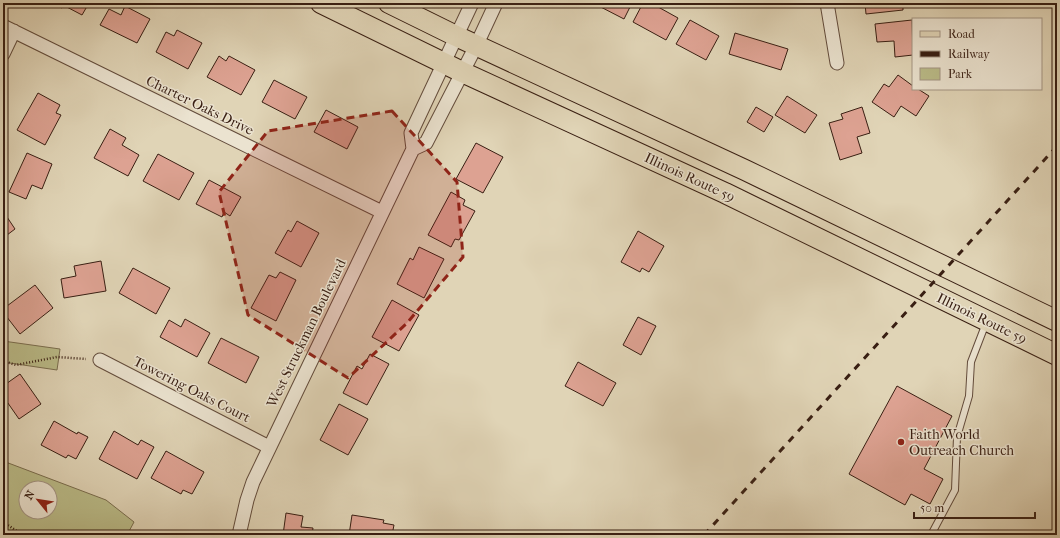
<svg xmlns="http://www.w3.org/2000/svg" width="1060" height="538" font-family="'IM FELL French Canon',serif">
<rect width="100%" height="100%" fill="#e0d4b6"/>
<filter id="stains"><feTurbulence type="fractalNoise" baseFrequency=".005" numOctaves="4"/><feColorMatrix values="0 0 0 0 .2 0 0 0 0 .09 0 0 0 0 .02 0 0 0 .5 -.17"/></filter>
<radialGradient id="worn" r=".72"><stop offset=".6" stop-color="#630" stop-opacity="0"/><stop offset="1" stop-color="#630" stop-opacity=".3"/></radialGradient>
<path fill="#babb88" stroke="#7a6d4e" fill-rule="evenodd" d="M3,341L60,349L57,370L3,362Z
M3,461L106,500L134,522L127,535H3ZM26,488H50V512H26Z"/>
<path fill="#dda292" stroke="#391f13" d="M52,3H89L82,15L63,5L62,8Z
M593,3H632L624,19Z
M643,3H651L678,18L666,40L633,22Z
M865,3H903V10L866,14Z
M125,6L150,19L137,43L100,25L109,9L121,15Z
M690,20L719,36L706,60L676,44Z
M912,20L913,55L895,57L894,41L877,42L875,24Z
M177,30L202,43L188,69L156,52L166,32L174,36Z
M735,33L788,49L781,70L729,54Z
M219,56L226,61L229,56L255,70L241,95L207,77Z
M898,75L913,86V89H918L929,96L916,116L901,106L894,117L872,102L884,84L889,87Z
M274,80L307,97L295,119L262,102Z
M38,93L60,105L56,113L61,115L45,145L17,130Z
M787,96L817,115L805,133L775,115Z
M756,107L773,117L764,132L747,122Z
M862,107L870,133L857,137L862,153L840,160L829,123L843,119L841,114Z
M326,110L358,127L347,149L314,132Z
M110,129L126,138L122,145L139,155L128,176L94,158Z
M476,143L503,157L483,193L456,179Z
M27,153L52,164L42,189L32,185L26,199L9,192Z
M158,154L194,173L179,200L143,181Z
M209,180L241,197L230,216L224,212L222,217L196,204Z
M451,192L465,200L463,205L475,211L459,240L455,239L451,247L428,235Z
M3,211L15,229L3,238Z
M297,221L319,233L301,267L275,253L288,230L291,232Z
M638,231L664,246L649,272L642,268L640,272L621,262Z
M419,247L444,259L424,298L397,284L410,258L413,260Z
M101,261L106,291L64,298L61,279L76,276L74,266Z
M133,268L170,288L156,314L119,293Z
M280,272L296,280L276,321L251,308L269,275L276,278Z
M35,285L53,308L20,334L3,312V309Z
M392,300L419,315L399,351L372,337Z
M638,317L656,326L641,355L623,345Z
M185,319L210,333L197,357L160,337L169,320L181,327Z
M221,338L259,357L246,383L208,363Z
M370,354L389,364L367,405L343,393L357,366L362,369Z
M578,362L616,383L603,406L565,386Z
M20,374L41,404L19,419L3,396V386Z
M897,386L952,416L924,469L943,479L930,504L911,494L905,505L849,474Z
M339,404L368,419L348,455L320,440Z
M54,421L77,434L78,432L88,437L76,459L68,455L66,458L41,445Z
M114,431L138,445L141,440L154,447L137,479L99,459Z
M166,451L204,472L192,494L183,490L181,494L151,478Z
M286,513L303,516L301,527L313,528L312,535H283Z
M352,515L384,520L383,523L394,525L392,535H349Z
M171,532L189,535H171Z"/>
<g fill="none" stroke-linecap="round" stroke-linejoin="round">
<g stroke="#634c3c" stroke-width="8">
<path id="lane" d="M931,535L955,490L957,437L969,396L971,362L986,323"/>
</g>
<g stroke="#634c3c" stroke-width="15">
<path id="street" d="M827,3L837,63
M3,26L382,212
M3,54L14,31
M413,149L426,143L476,46L496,3
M100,360L269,447
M239,535L247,500L253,482L413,149L411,133L472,3"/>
</g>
<g stroke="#391f13" stroke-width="22">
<path id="primary" d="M321,3L462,72L725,193L1057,355
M389,3L456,36L745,170L1057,321"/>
</g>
<path stroke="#391f13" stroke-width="2.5" stroke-dasharray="1 2" stroke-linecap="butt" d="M3,361L16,365L57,357L86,359
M3,522L23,535"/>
<use href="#lane" stroke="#ebe3d0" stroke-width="6"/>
<use href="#street" stroke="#ebe3d0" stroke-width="13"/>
<use href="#primary" stroke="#e0d4b6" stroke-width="20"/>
<path stroke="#391f13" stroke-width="3" stroke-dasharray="7 7" stroke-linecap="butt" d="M704,535L1057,146"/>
</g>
<path fill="#8f2418" fill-opacity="0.2" stroke="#8f2418" stroke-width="3" stroke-dasharray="8 5" stroke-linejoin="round" d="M392,111L457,182L463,257L407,323L348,378L248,315L219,192L268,131Z"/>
<circle fill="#8f2418" stroke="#ebe3d0" stroke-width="1.5" cx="901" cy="442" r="4"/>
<g text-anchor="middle" stroke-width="3" stroke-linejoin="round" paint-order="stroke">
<g font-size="14" fill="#391f13" stroke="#ebe3d0">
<text transform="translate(200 105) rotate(26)" y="5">Charter Oaks Drive</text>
<text transform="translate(690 177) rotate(25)" y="5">Illinois Route 59</text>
<text transform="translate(982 318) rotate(26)" y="5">Illinois Route 59</text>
<text transform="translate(306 333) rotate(-64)" y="5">West Struckman Boulevard</text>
<text transform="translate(192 389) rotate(27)" y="5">Towering Oaks Court</text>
</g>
<g font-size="14" fill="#391f13" stroke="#ebe3d0" text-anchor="start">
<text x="909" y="439">Faith World<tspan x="909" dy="16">Outreach Church</tspan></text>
</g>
</g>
<rect width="1060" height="538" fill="none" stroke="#e0d4b6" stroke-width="16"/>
<rect x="4" y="4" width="1052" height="530" fill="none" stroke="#391f13" stroke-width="2"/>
<rect x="8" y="8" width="1044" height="522" fill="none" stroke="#391f13"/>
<rect x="912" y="18" width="130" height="72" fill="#ebe3d0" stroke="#a49584"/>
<rect x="920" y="31" width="20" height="6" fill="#e0d4b6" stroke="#a49584"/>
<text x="948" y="38" font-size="12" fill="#391f13">Road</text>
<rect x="920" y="51" width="20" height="6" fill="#391f13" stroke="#a49584"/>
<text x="948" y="58" font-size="12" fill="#391f13">Railway</text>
<rect x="920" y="68" width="20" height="12" fill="#babb88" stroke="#a49584"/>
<text x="948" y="78" font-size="12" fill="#391f13">Park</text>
<g transform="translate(38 500) rotate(300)"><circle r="19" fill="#ebe3d0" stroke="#a49584"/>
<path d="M0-3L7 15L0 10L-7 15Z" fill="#8f2418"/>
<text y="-6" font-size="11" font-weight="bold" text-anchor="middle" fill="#391f13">N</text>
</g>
<path d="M914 512v6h121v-6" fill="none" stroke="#391f13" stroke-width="2"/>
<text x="920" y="512" font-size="12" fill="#391f13" stroke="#ebe3d0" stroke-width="3" paint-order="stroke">50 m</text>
<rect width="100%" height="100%" filter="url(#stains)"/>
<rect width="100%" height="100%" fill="url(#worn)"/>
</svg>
